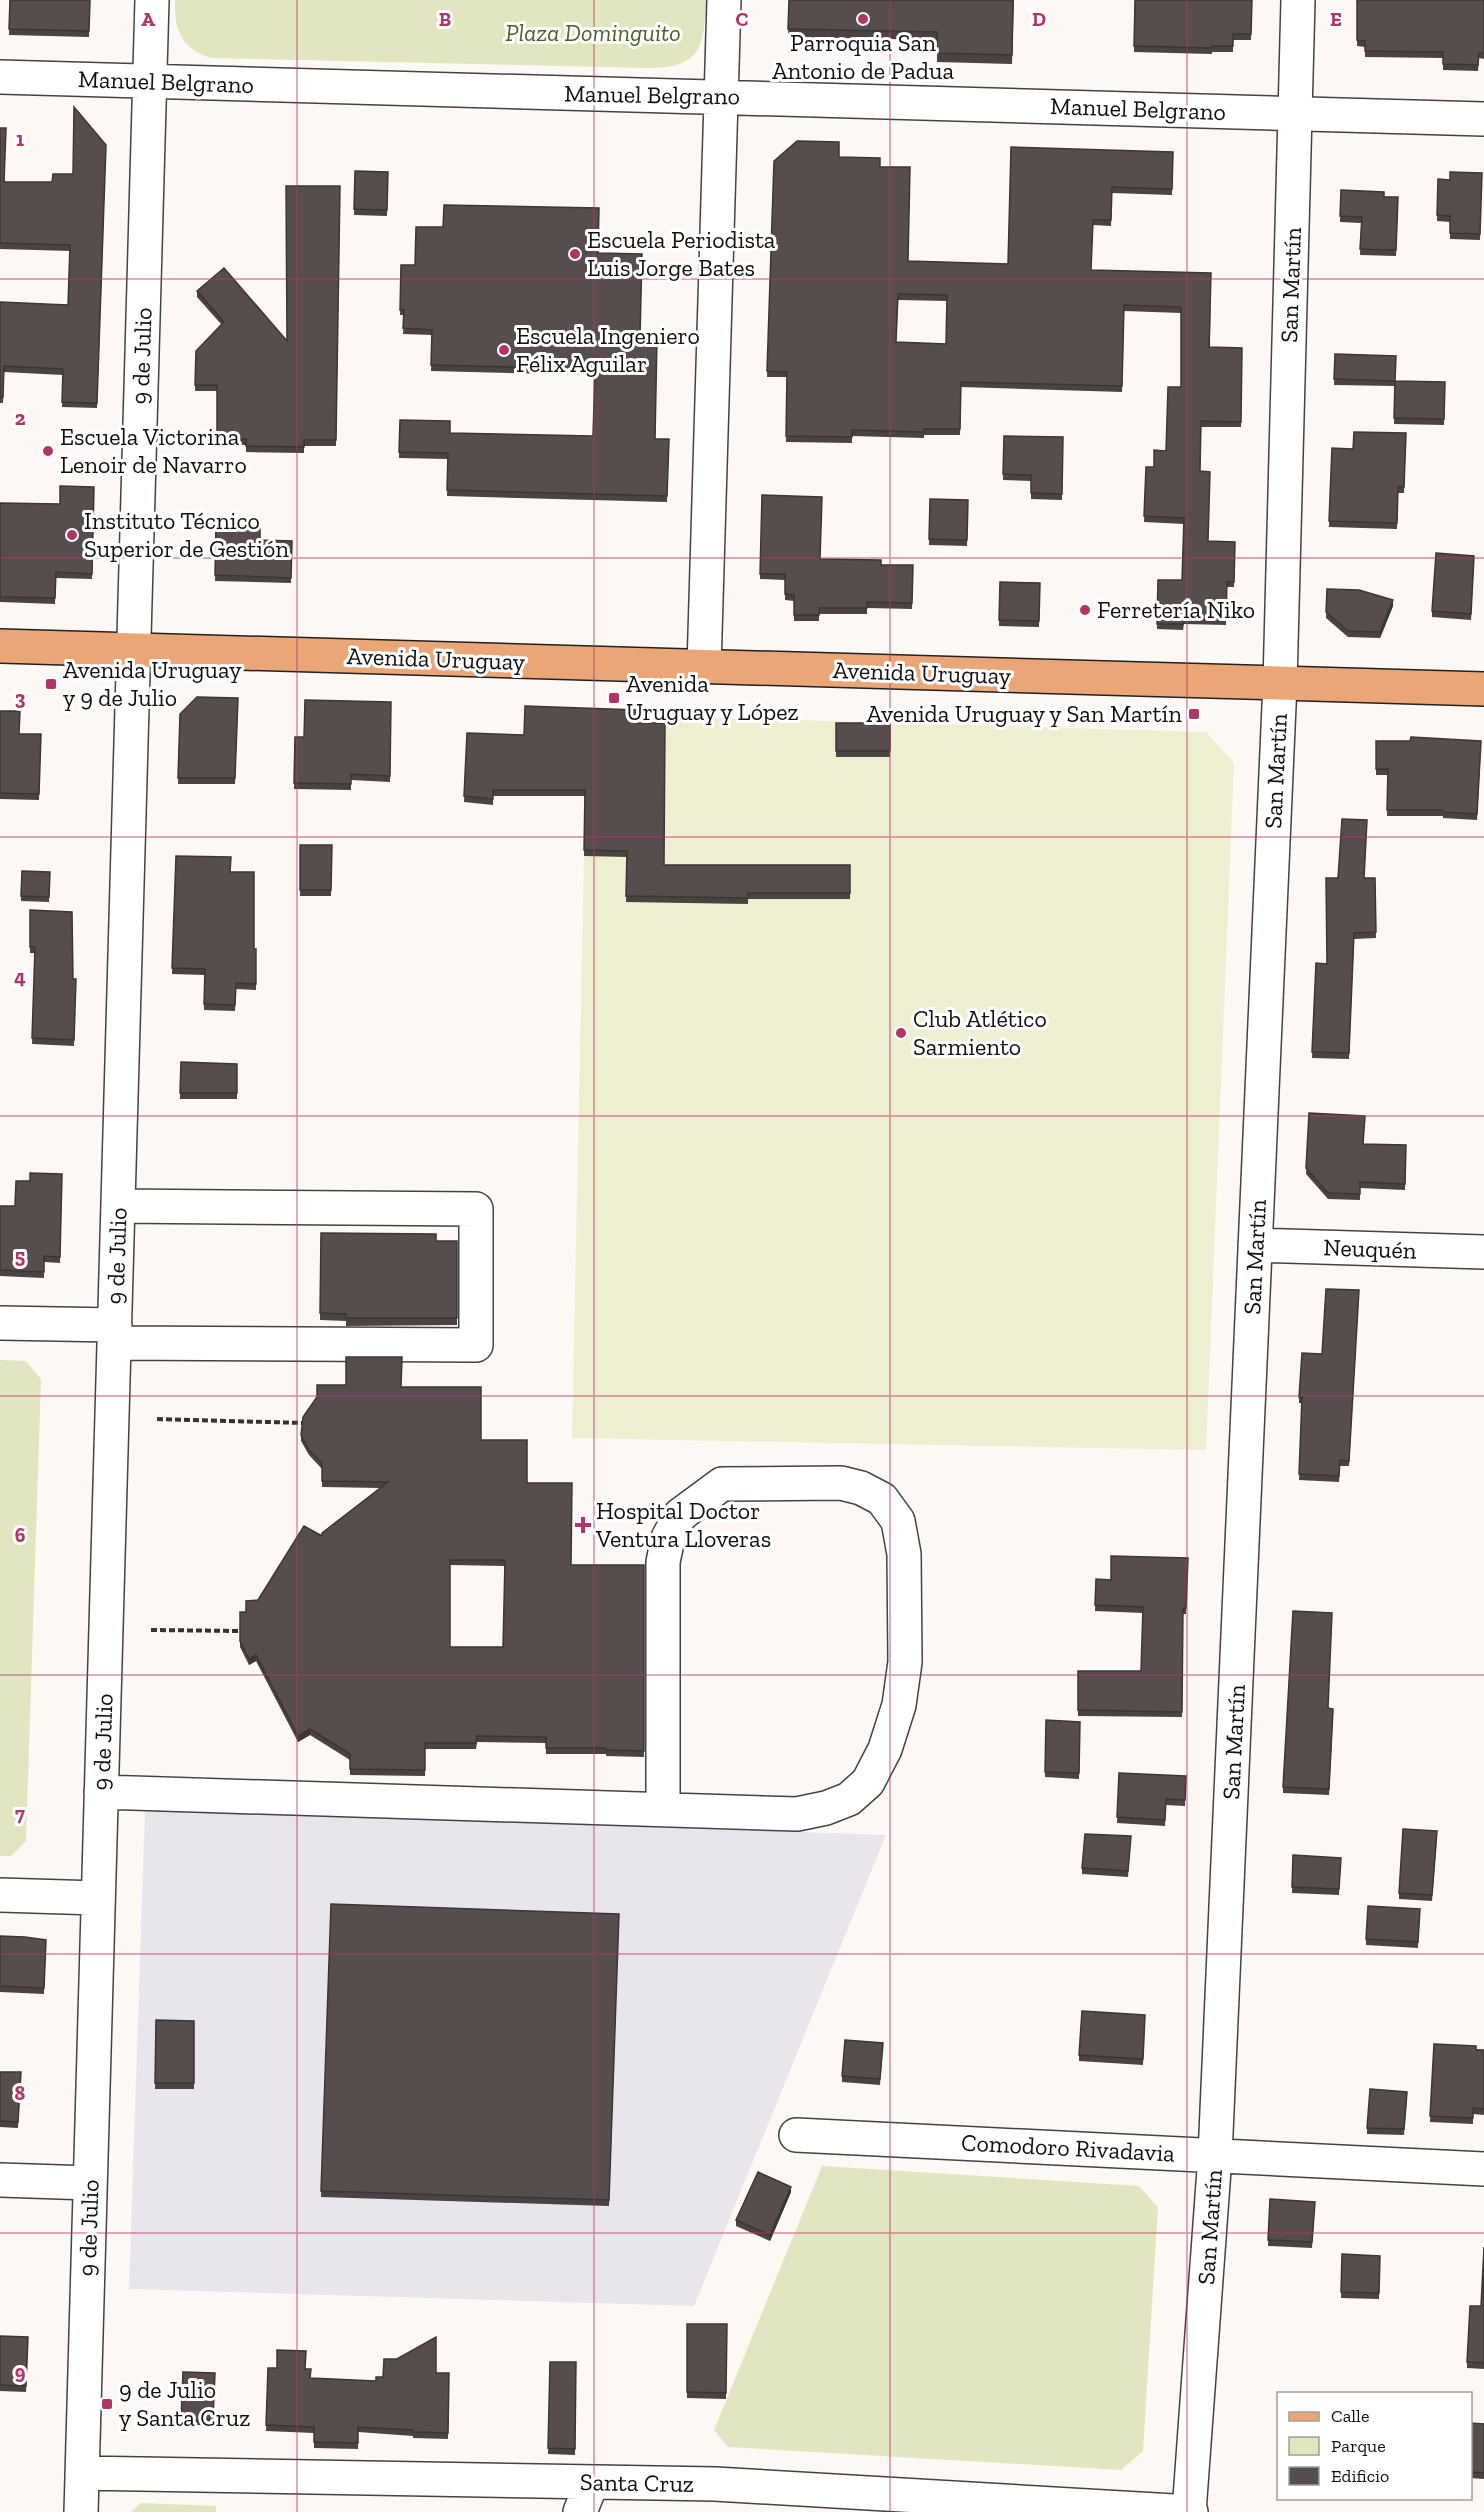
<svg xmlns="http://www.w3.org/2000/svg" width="1484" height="2512" font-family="'Zilla Slab',serif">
<rect width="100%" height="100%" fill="#fef8f4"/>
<path fill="#e9e5ed" d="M145,1810L886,1835L694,2306L129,2289Z"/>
<path fill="#e1e6c0" d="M175,0H706C704,47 702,68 647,68L211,58C181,49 174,29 175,0Z
M0,1360L26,1361L41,1379L26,1841L11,1856H0Z
M822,2166L1139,2186L1158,2207L1143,2451L1121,2470L728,2447L714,2430Z
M141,2503L216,2506V2512H131Z"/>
<path fill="#eeeed1" d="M587,714L1206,732L1234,763L1206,1450L572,1438Z"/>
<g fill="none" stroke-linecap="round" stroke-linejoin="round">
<g stroke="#434343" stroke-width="36">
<path id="minor" d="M0,77L1484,119
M704,667L724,0
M1255,1245L1484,1252
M0,1323L115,1325
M114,1343L476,1345V1209L118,1206
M101,1792L797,1814L826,1808L849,1799L868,1782L885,1749L899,1705L905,1662L904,1554L898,1521L882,1499L861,1488L841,1483L722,1484L680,1515L668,1538L663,1562V1809
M0,1895L98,1898
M796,2135L1484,2169
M0,2180L90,2183
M82,2473L715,2484L1191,2512
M81,2512L152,0
M580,2512L592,2482
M1189,2512L1215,2156L1280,683L1298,0"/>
</g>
<g stroke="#212121" stroke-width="36">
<path id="major" d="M0,646L1484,689"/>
</g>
<path stroke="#323232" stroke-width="4" stroke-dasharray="6 3" stroke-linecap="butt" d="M157,1419L303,1423
M151,1630L240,1631"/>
<use href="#minor" stroke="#fff" stroke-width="33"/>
<use href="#major" stroke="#eaa677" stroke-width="33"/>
</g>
<path fill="#4b4242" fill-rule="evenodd" d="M10,0H90L89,37L9,35Z
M789,0H1014L1012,64L937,62V40L788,37Z
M1135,0H1252L1251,40H1233V52H1212V54L1134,52Z
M1357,0H1484V59L1479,58L1478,71L1443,70V58L1365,57V47L1357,46Z
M0,128L5,182H52L73,174L106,145L97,408L62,407L63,375L4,372L3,403H0V302L68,305L70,251L0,249Z
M1011,147L1173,152L1172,195L1112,193L1111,226L1093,225L1091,270L1211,273L1210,347L1242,348L1241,427H1201L1200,471L1208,541L1235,542L1234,587H1227L1226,625L1184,624L1183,630L1157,629L1158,580H1182L1184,524L1144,522L1146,467H1154L1166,451L1181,387V313L1124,311L1122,392L961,387L960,435H924V438L852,436V443L786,442L787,377H767L774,161L839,157L880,167L908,261L1008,264ZM898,300L947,301L946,344L896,342Z
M355,171L388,172L387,216L354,215Z
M1482,173L1480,240L1450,239V222L1437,221L1438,179L1450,180Z
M340,186L336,446H304V453L246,452V445H217V391H195L196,351L221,324L197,297V291L287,341Z
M1341,190L1384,197H1398L1396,256L1360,255L1361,223L1340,222Z
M598,253L640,338L655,439H669L667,502L447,496L448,459L399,458L400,420L450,433L593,436L595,375L431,371L432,335L403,334L404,315H400L401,265H415Z
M1335,354L1395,381L1445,382L1444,425L1394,424L1395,386L1334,385Z
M1406,433L1404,493H1398L1397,529L1329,527L1332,448L1353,449Z
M1004,436L1063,437L1062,500L1031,499V481L1003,480Z
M94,487L92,579L56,578L55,604L0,602V503L60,504Z
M762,495L821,559L881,565H913L912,609L867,608V614H819V621H794V601L785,600V580L760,579Z
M930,499L968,500L967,546L929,545Z
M216,525L260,540L292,541L291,583L215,581Z
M1474,561L1471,620L1432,617V611Z
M1000,582L1040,583L1039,627L999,626Z
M1327,589L1393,606L1380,638L1348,637L1326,618Z
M238,698L235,784H178L180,714Z
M391,702L390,782L351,780V790L294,789L295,737H304Z
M0,711L19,734H41L39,800L0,799Z
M637,723L664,865H850V899H748V904L626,902L627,857L584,856L585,796H493V805L464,802L467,733L524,735Z
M836,723H890V757H836Z
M1376,741L1481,747L1477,820L1443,818V816H1387L1388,775H1376Z
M300,845H332L331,896H300Z
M176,856L230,872L254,949H256V990L236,989L235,1011L204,1010V975L172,974Z
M50,872L49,902L21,901V896Z
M1364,878H1375L1376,938L1354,939L1349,1059L1312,1058L1316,963L1327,964Z
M30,910L73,979H76L74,1046L32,1044L35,953H30Z
M181,1062L237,1064V1099H180Z
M1309,1113L1363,1144L1406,1145L1405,1190L1360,1188V1200L1328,1199L1306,1174Z
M62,1174L60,1263L44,1262V1278L0,1276V1206H15L30,1181Z
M321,1233L436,1241H457V1325L346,1326V1321L320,1320Z
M1359,1290L1349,1466H1340L1339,1482L1299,1480L1302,1403H1299V1397Z
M346,1385L401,1387L481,1440L527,1483L571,1565H644V1757L606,1756V1754H546V1743L477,1742L476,1749H425V1776L350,1775V1760L310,1735L298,1742L256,1661L249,1665L240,1647V1612H246L322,1536L380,1488L322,1487V1469L309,1455L301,1441V1435ZM450,1565L505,1566L503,1647H450Z
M1188,1558L1186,1614H1183L1182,1717L1078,1716V1671H1141L1143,1613L1095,1611L1096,1579L1111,1580Z
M1328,1708L1333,1715L1329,1795L1283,1793V1787Z
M1046,1720L1080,1722L1079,1779L1045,1777Z
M1119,1773L1186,1776L1185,1806L1166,1805L1165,1826L1117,1823Z
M1131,1836L1128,1877L1082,1874V1868Z
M1437,1837L1432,1901L1399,1899V1893Z
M1293,1855L1341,1858L1339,1895L1292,1893Z
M331,1904L619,1914L609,2206L321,2197Z
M1420,1909L1418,1948L1366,1945V1939Z
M0,1936L46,1940L44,1994L0,1992Z
M1145,2015L1143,2065L1079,2061V2055Z
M156,2020L194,2021V2089H155Z
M883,2043L880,2085L842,2082V2076Z
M1434,2044L1484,2050V2115L1473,2114V2124L1430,2122Z
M0,2072H21L18,2128L0,2127Z
M1407,2098L1404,2135L1367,2134V2128Z
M791,2192L770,2241L736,2226V2220Z
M1270,2199L1315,2202L1312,2248L1268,2246Z
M1484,2247V2369L1467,2368V2362L1481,2306Z
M1342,2254L1380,2256L1379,2299L1341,2298Z
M687,2324H727L726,2399L687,2398Z
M0,2336L28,2337L26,2392L0,2391Z
M550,2362H576L575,2455L548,2454Z
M268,2368L305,2369L310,2378L376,2381L436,2373H449L448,2439L413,2438V2436L358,2432V2449L314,2448V2433L266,2431Z
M183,2372L215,2373L213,2426L181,2424Z
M1470,2423L1484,2424V2479L1470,2478Z"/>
<path fill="#3d3636" d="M1393,600V606L1380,638V632Z
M256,1655V1661L249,1665V1659Z
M310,1729V1735L298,1742V1736Z
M791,2187V2192L770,2241V2235Z"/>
<path fill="#574d4d" stroke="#3d3636" stroke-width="1.5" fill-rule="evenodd" d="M10,0H90L89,31L9,29Z
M789,0H1013L1012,55L937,53V32L788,29Z
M1135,0H1252L1251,34H1233V46H1212V48L1134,46Z
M1357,0H1484V53H1479L1478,65L1443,64V52L1365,51V41L1357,40Z
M74,107L106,145L97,403L62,402L63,369L4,366L3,397H0V302L68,305L70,245L0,243V128H6L4,182H52L53,174H73Z
M797,141L839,142V157L880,158V167H910L908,261L1008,264L1011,147L1173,152L1172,189L1112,187L1111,220H1093L1091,270L1211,273L1209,347L1242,348L1241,422L1201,421L1200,471L1210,472L1208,541L1235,542L1234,582H1227L1226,619L1184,618L1183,624H1157L1158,580H1182L1184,518L1144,516L1146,467H1154V450L1166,451L1168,387H1181V307L1124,305L1122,386L961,382L960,429H924V432L852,430V437L786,436L787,372L767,371L774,161ZM898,294L947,295L946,344L896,342Z
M355,171L388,172L387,210L354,209Z
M1450,172L1482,173L1480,234L1450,233V216L1437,215L1438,179L1450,180Z
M286,186H340L336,440H304V447L246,446V439H217V385H195L196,351L224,322L197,291L224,268L287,341Z
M1341,190L1384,192V197H1398L1396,250L1360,249L1362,217L1340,216Z
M444,205L599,208L598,253L642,254L640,338H657L655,439H669L667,496L447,490L448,453L399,452L400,420L450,421V433L593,436L595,369L431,365L432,330L403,328L404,310H400L401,265H415L416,227H443Z
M1335,354L1396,356L1395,381L1334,379Z
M1395,381L1445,382L1444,419L1394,418Z
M1354,432L1406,433L1404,487H1398L1397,523L1329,521L1332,448L1353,449Z
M1004,436L1063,437L1062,494L1031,493V475L1003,474Z
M60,486L94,487L92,574L56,572L55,598L0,597V503L60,504Z
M762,495L822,497L820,559L881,560V565H913L912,603L867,602V608H819V615H794V595L785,594V574H760Z
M930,499L968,500L967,540L929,539Z
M216,525L260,526V540L292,541L291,578L215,575Z
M1436,553L1474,556L1471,614L1432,611Z
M1000,582L1040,583L1039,621L999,620Z
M1327,589L1359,590L1393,600L1380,632L1348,631L1326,612Z
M197,697L238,698L235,778H178L180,714Z
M305,700L391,702L390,776L351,774V784L294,783L295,737H304Z
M525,706L637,710V723H665L664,865H850V893H748V898L626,896L627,851L584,850L585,790H493V799L464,796L467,733L524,735Z
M0,711H20L19,734H41L39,794L0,793Z
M836,723H890V751H836Z
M1411,737L1481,741L1477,814L1443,812V810H1387L1388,769H1376V741H1410Z
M1342,819L1367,820L1364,878H1375L1376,932L1354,933L1349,1053L1312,1052L1316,963L1327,964L1326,878H1338Z
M300,845H332L331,890H300Z
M176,856L231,857L230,872H254V949H256V984L236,983L235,1005L204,1004L205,969L172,968Z
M22,871L50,872L49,897L21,896Z
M30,910L72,912L73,979H76L74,1040L32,1038L35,947H30Z
M181,1062L237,1064V1093H180Z
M1309,1113L1365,1116L1363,1144L1406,1145L1405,1184L1360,1182V1194L1328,1193L1306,1168Z
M30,1173L62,1174L60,1257L44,1256V1272L0,1270V1206H15L16,1181H30Z
M321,1233L436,1234V1241H457V1318H346V1314L320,1313Z
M1326,1289L1359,1290L1349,1461L1340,1460L1339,1476L1299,1474L1302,1397H1299L1302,1353L1322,1354Z
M346,1357H402L401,1387H481V1440H527V1483H572L571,1565H644V1751L606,1750V1748H546V1737L477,1736L476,1743H425V1770L350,1769V1754L310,1729L298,1736L256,1655L249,1659L240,1641V1612H246V1601L258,1600L304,1526L322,1536V1533L388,1482L322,1481V1463L309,1450L301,1435L303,1417L317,1397V1385H346ZM450,1560H505L503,1647H450Z
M1111,1556L1188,1558L1186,1608H1183L1182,1712L1078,1710V1671H1141L1143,1607L1095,1605L1096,1579L1111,1580Z
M1293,1611L1332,1613L1328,1708L1333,1709L1329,1789L1283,1787Z
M1046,1720L1080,1722L1079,1773L1045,1772Z
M1119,1773L1186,1776L1185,1800L1166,1799L1165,1820L1117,1817Z
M1403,1829L1437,1831L1432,1895L1399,1893Z
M1085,1834L1131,1836L1128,1871L1082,1868Z
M1293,1855L1341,1858L1339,1889L1292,1887Z
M331,1904L619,1914L609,2200L321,2191Z
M1368,1906L1420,1909L1418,1942L1366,1939Z
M0,1936L25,1937L46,1940L44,1988L0,1986Z
M1082,2011L1145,2015L1143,2059L1079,2055Z
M156,2020L194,2021V2083H155Z
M845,2040L883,2043L880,2079L842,2076Z
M1434,2044L1476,2046V2050H1484V2109L1473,2108V2118L1430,2116Z
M0,2072H21L18,2122L0,2121Z
M1370,2089L1407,2092L1404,2129L1367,2128Z
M758,2172L791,2187L770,2235L736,2220Z
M1270,2199L1315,2202L1312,2242L1268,2240Z
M1484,2247V2363L1467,2362L1470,2306H1481Z
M1342,2254L1380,2256L1379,2293L1341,2292Z
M687,2324H727L726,2393L687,2392Z
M0,2336L28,2337L26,2386L0,2385Z
M436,2337V2373H449L448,2433L413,2432V2430L358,2427V2443L314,2442V2427L266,2425L268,2368H277V2350L306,2351L305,2369H311L310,2378L376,2381V2377H383L384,2359H397Z
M550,2362H576L575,2449L548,2448Z
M183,2372L215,2373L213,2420L181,2419Z
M1470,2423L1484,2424V2473L1470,2472Z"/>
<path fill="none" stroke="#b23567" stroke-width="1.5" stroke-opacity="0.55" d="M297,0V2512M594,0V2512M890,0V2512M1187,0V2512M0,279H1484M0,558H1484M0,837H1484M0,1116H1484M0,1396H1484M0,1675H1484M0,1954H1484M0,2233H1484"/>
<g fill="#b23567" stroke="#fff" stroke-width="2">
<circle cx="863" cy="19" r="6"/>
<circle cx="575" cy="254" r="6"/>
<circle cx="504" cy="350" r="6"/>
<circle cx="48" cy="451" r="6"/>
<circle cx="72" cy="535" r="6"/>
<circle cx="1085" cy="610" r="6"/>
<rect x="45" y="678" width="12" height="12" rx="3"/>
<rect x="608" y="692" width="12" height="12" rx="3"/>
<rect x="1188" y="708" width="12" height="12" rx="3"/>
<circle cx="901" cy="1033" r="6"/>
<path d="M580 1516h6v6h6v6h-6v6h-6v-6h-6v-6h6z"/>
<rect x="101" y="2398" width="12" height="12" rx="3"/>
</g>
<g text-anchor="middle" stroke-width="6" stroke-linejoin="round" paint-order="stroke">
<g font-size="24" font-style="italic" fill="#476126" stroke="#fff">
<text x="593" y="41">Plaza Dominguito</text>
</g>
<g font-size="24" fill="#101010" stroke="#fff" text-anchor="start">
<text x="863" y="51" text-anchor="middle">Parroquia San<tspan x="863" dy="28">Antonio de Padua</tspan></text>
<text x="587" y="248">Escuela Periodista<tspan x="587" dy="28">Luis Jorge Bates</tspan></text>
<text x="516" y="344">Escuela Ingeniero<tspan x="516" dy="28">Félix Aguilar</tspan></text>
<text x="60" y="445">Escuela Victorina<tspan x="60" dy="28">Lenoir de Navarro</tspan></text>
<text x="84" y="529">Instituto Técnico<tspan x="84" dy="28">Superior de Gestión</tspan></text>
<text x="1097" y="618">Ferretería Niko</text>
<text x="63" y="678">Avenida Uruguay<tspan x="63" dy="28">y 9 de Julio</tspan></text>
<text x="626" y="692">Avenida<tspan x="626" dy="28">Uruguay y López</tspan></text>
<text x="1182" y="722" text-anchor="end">Avenida Uruguay y San Martín</text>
<text x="913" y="1027">Club Atlético<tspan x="913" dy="28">Sarmiento</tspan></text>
<text x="596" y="1519">Hospital Doctor<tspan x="596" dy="28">Ventura Lloveras</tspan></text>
<text x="119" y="2398">9 de Julio<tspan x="119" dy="28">y Santa Cruz</tspan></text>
</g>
<g font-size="24" fill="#101010" stroke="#fff">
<text transform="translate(166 82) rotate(2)" y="8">Manuel Belgrano</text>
<text transform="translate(652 95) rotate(1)" y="8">Manuel Belgrano</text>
<text transform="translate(1138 109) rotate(2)" y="8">Manuel Belgrano</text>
<text transform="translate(1291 285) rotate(-88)" y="8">San Martín</text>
<text transform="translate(142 356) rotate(-88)" y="8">9 de Julio</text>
<text transform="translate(436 659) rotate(2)" y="8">Avenida Uruguay</text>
<text transform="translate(922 673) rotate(2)" y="8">Avenida Uruguay</text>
<text transform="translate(1276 771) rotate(-87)" y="8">San Martín</text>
<text transform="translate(1370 1249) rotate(2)" y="8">Neuquén</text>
<text transform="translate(117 1256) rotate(-88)" y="8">9 de Julio</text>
<text transform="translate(1255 1257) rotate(-87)" y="8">San Martín</text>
<text transform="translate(103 1742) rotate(-88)" y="8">9 de Julio</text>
<text transform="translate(1234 1742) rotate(-87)" y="8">San Martín</text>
<text transform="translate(1068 2148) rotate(3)" y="8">Comodoro Rivadavia</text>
<text transform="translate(1210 2227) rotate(-86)" y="8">San Martín</text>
<text transform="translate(89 2228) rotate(-88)" y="8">9 de Julio</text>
<text transform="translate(637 2483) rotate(1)" y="8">Santa Cruz</text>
</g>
</g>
<g font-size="20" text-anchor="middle" font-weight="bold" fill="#b23567" stroke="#fff" stroke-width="6" stroke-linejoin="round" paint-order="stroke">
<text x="148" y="26">A</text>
<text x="445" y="26">B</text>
<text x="742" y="26">C</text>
<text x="1039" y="26">D</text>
<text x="1336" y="26">E</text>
<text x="20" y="146">1</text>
<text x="20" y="425">2</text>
<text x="20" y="705">3</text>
<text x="20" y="984">4</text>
<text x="20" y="1263">5</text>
<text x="20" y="1542">6</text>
<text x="20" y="1821">7</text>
<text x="20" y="2100">8</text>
<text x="20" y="2379">9</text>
</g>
<rect x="1277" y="2392" width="195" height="108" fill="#ffffff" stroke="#9f9f9f" stroke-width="1.5"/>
<rect x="1289" y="2412" width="30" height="9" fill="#eaa677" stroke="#9f9f9f" stroke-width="1.5"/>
<text x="1331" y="2422" font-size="18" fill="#101010">Calle</text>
<rect x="1289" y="2437" width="30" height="18" fill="#e1e6c0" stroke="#9f9f9f" stroke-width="1.5"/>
<text x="1331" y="2452" font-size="18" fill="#101010">Parque</text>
<rect x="1289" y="2467" width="30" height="18" fill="#574d4d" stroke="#9f9f9f" stroke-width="1.5"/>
<text x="1331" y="2482" font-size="18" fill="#101010">Edificio</text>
</svg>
